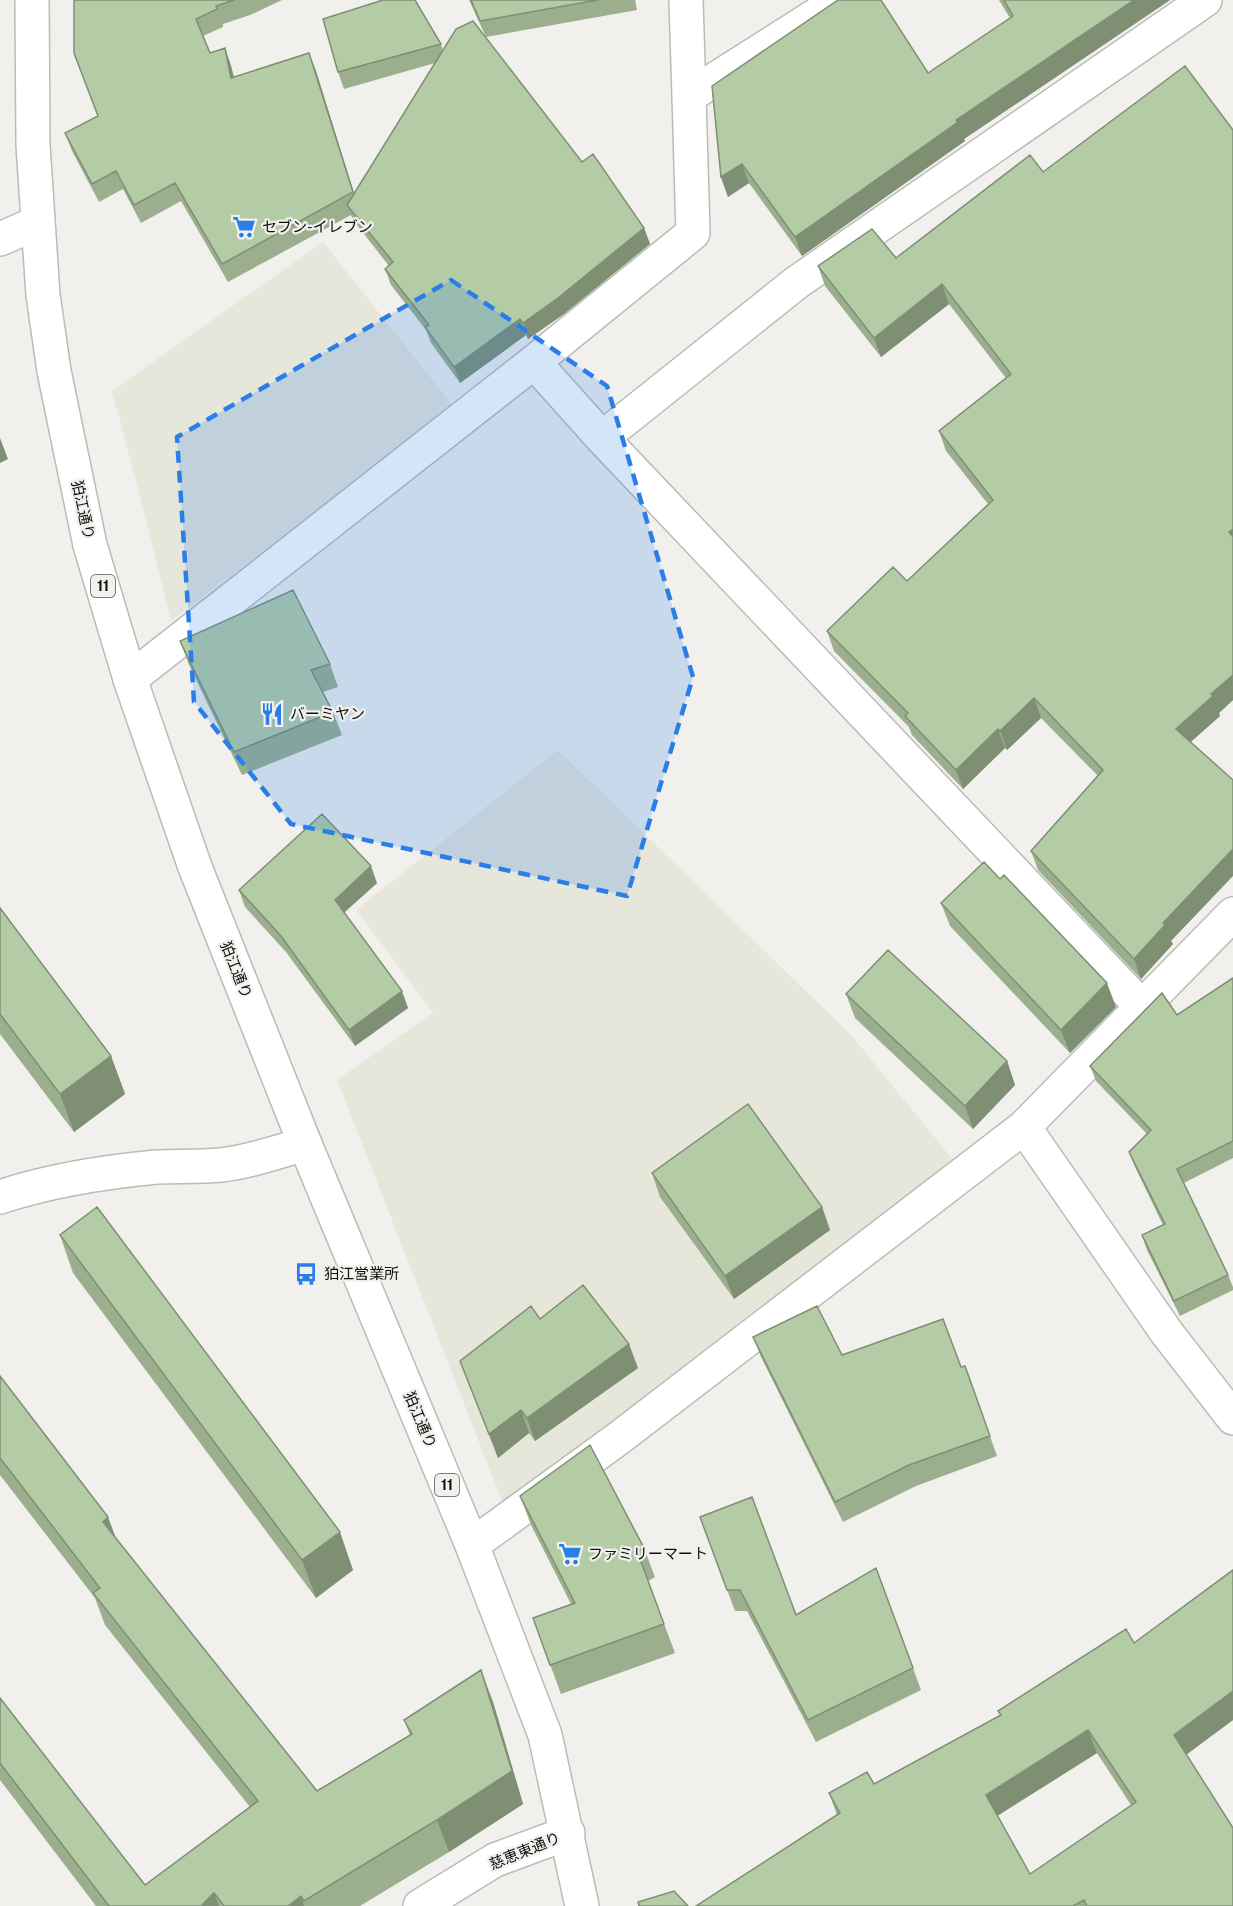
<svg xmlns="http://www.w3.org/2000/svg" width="1233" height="1906" font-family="'Public Sans','Noto Sans JP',sans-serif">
<rect width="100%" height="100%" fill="#f1f0ed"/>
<path fill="#e7e6db" d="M323,242L453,406L171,621L145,515L112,391Z
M558,750L851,1035L954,1161L741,1327L503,1503L337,1080L433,1013L356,910Z"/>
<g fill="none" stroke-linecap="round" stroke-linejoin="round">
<g stroke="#bbbbb8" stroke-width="36">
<path id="minor" d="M686,0L689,96
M0,239L37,223
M534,362L602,438L1142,1007
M602,438L796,283L1205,0
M130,679L534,362L693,233L689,96L840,0
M1024,1127L1233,914
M0,1197C51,1180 103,1172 157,1167C178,1166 199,1167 221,1165C249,1162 277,1152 305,1144
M472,1545L619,1438L1024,1127L1167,1333L1233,1418
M420,1906L495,1860L568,1833"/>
</g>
<g stroke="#bbbbb8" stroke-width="36">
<path id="major" d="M32,0L33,145L43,295L54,371L90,545L130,679L195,867L305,1144L472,1545L545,1735L582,1906"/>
</g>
<use href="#minor" stroke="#fff" stroke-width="33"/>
<use href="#major" stroke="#fff" stroke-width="33"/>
</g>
<path fill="#9baf8e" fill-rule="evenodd" d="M74,0H282L250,15L223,24V27L203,36L210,53L225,48L231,66L234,77L309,53L316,71L354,193L435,63L344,89L338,72L441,44L443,51L582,162L644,228L650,244L564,314L528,339L526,335L460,383L431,343L426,330L391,285L385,269L389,266L353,220L351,215L228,282L181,201L141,223L123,189L99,202L72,151L65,133L98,117Z
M469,0H635L637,10L486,37Z
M838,0L928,73L1010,18L999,0H1170L964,139L965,141L802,256L749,183L728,197L721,177Z
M1233,130V700L1219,713L1220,716L1190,742L1171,941L1173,944L1141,979L1038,870L1031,851L1098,776L1041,718L1007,750L1005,748L963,789L912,735L909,727L834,651L827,631L907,581L988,504L946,451L939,431L1006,378L949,304L881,357L825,286L818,266L896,258L1043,172Z
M180,641L330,664L338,687L323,692L333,712L342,735L242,775L189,665Z
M377,883L344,913L408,1008L355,1046L286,952L245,907L239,890Z
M941,903L1116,1007L1070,1053L950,926Z
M0,908L111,1056L125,1094L74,1132L0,1034Z
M1233,978V1158L1184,1183L1228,1275L1233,1287V1290L1180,1316L1147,1250L1142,1235L1163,1225L1135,1167L1129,1152L1147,1134L1096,1081L1090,1066L1177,1015Z
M846,994L1007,1061L1015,1085L973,1129L855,1018Z
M652,1173L822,1207L830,1230L734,1299L660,1197Z
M60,1235L353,1570L316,1598L73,1273Z
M540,1319L638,1368L535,1441L529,1433L498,1458L460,1361Z
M753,1337L842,1355L961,1367L965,1366L997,1456L916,1486L843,1522L761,1357Z
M0,1376L116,1539L317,1791L410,1735L404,1720L493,1702L523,1804L449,1852L360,1906H96L0,1780V1698L145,1885L250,1807L105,1625L95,1598L0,1475Z
M520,1496L644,1548L655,1577L648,1581L675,1653L561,1694L533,1618L571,1604L531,1525Z
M700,1517L796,1615L876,1568L921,1690L816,1742L747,1611H735Z
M1233,1570V1720L1186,1754L1233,1906H696L837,1815L829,1793L874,1784L1000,1715L998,1711L1134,1643ZM1097,1753L1131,1805L1030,1874L997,1816Z"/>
<path fill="#7e8f74" d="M1134,0H1170L964,139L965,141L802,256L795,237L956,120Z
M225,48L231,66L238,96L231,78Z
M309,53L316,71L359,210L353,192Z
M742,164L749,183L728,197L721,177Z
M644,228L650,244L564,314L528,339L523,323Z
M942,284L949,304L881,357L874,338Z
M520,319L526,335L460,383L454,367Z
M0,438L8,459L0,463Z
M1233,529V543L1229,532Z
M1233,675V700L1219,713L1220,716L1183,749L1176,729L1211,694Z
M1034,698L1041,718L1007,750L1000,731Z
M998,729L1005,748L963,789L956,770Z
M1233,849V876L1171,941L1173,944L1141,979L1134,959L1163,923Z
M371,866L377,883L340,916L335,900Z
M1107,983L1116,1007L1070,1053L1061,1030Z
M402,991L408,1008L355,1046L349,1030Z
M111,1056L125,1094L74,1132L60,1094Z
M1007,1061L1015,1085L973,1129L965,1106Z
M822,1207L830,1230L734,1299L725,1276Z
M629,1344L638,1368L535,1441L527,1418Z
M521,1410L529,1433L498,1458L489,1434Z
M108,1517L120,1549L103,1522Z
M340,1532L353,1570L316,1598L302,1560Z
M481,1670L493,1702L523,1804L449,1852L437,1820Z
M1233,1691V1720L1182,1758L1174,1735Z
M1088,1730L1097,1753L994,1818L986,1795Z
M214,1893L219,1906H201Z
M301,1896L304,1906H288Z"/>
<path fill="#b4cca5" stroke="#7e8f74" stroke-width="1.5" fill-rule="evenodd" d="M74,0H234L216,6L217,9L196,19L210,53L225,48L231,78L309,53L353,192L222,264L175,183L134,205L116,171L92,184L65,133L98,116L74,53Z
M383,0H415L441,44L338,72L323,19Z
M471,0H598L480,21Z
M838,0H881L928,73L1013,16L1004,0H1134L956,120L958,122L795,237L742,164L721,177L712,86Z
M473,21L582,162L593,154L644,228L558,298L523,323L520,319L454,367L425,327L429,325L385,269L393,262L347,205L456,29Z
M1185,66L1233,130V529L1229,532L1233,537V675L1211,694L1213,696L1176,729L1233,780V849L1163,923L1165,925L1134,959L1031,851L1103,770L1034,698L1000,731L998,729L956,770L905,716L908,713L827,631L893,567L907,581L993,500L939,431L1011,374L942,284L874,338L818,266L872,229L896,258L1030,155L1043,172Z
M293,590L330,664L311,670L333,712L234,752L180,641Z
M322,814L371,866L335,900L402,991L349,1030L281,936L239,890Z
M984,862L1000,879L1004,875L1107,983L1061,1030L941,903Z
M0,908L111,1056L60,1094L0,1014Z
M888,950L1007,1061L965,1106L846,994Z
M1233,978V1141L1177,1169L1228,1275L1174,1301L1142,1235L1165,1224L1129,1152L1151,1130L1090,1066L1162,993L1177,1015Z
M748,1104L822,1207L725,1276L652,1173Z
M97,1207L340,1532L302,1560L60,1235Z
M583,1285L629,1344L527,1418L521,1410L489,1434L460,1361L531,1306L540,1319Z
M817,1306L842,1355L943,1319L961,1367L965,1366L990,1436L909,1465L835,1502L753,1337Z
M0,1376L108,1517L103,1522L317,1791L412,1734L404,1720L481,1670L512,1771L437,1820L304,1901L301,1896L288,1906H224L214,1893L201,1906H109L0,1763V1698L145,1885L258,1801L93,1593L100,1588L0,1458Z
M590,1445L644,1548L637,1551L664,1624L550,1665L533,1618L575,1603L520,1496Z
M752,1497L796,1615L876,1568L913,1668L808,1720L740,1590H727L700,1517Z
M1233,1570V1691L1174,1735L1233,1828V1906H1087L1084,1900L1073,1906H696L840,1813L829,1793L867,1772L874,1784L1001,1715L998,1711L1126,1629L1134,1643ZM1088,1730L1136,1802L1030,1874L986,1795Z
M674,1891L688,1906H639L638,1902Z"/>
<path fill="#297ee8" fill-opacity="0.2" stroke="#297ee8" stroke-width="4.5" stroke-dasharray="12 8" stroke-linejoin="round" d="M451,280L607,386L693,677L627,896L291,824L194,702L177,437Z"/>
<defs>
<g id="supermarket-bare" transform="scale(1.8)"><path d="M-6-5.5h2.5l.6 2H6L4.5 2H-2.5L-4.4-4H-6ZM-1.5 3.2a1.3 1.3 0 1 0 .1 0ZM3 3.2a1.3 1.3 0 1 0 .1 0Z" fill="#297ee8" stroke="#f1f0ed" stroke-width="2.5" paint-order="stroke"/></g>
<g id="restaurant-bare" transform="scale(1.8)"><path d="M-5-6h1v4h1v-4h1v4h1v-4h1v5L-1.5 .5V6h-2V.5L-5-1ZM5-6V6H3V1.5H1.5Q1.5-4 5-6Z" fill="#297ee8" stroke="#f1f0ed" stroke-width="2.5" paint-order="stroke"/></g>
<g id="bus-bare" transform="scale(1.8)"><path d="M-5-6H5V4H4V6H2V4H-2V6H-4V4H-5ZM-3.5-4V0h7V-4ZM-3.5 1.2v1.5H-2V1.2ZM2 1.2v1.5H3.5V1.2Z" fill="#297ee8" stroke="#f1f0ed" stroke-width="2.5" paint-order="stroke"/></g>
</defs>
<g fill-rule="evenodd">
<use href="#supermarket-bare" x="244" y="227"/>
<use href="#restaurant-bare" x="272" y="714"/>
<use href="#bus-bare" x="306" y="1274"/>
<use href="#supermarket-bare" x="570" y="1554"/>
</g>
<g text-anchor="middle" stroke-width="4.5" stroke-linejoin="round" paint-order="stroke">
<g fill="#f1f0ed" stroke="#535251" stroke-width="1.5">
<rect x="91" y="575" width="24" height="22" rx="4.5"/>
<rect x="435" y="1474" width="24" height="22" rx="4.5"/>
</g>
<g font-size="14" font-weight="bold" fill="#0f0f0e">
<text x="103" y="591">11</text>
<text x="447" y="1490">11</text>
</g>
<g font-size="15" fill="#0f0f0e" stroke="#f1f0ed" text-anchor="start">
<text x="262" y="232">セブン-イレブン</text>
<text x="290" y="719">バーミヤン</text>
<text x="324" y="1279">狛江営業所</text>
<text x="588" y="1559">ファミリーマート</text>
</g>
<g font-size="15" fill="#0f0f0e" stroke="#f1f0ed">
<text transform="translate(83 510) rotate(78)" y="5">狛江通り</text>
<text transform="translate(236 970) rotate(68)" y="5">狛江通り</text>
<text transform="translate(420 1420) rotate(67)" y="5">狛江通り</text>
<text transform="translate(525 1851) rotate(-22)" y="5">慈恵東通り</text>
</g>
</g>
</svg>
